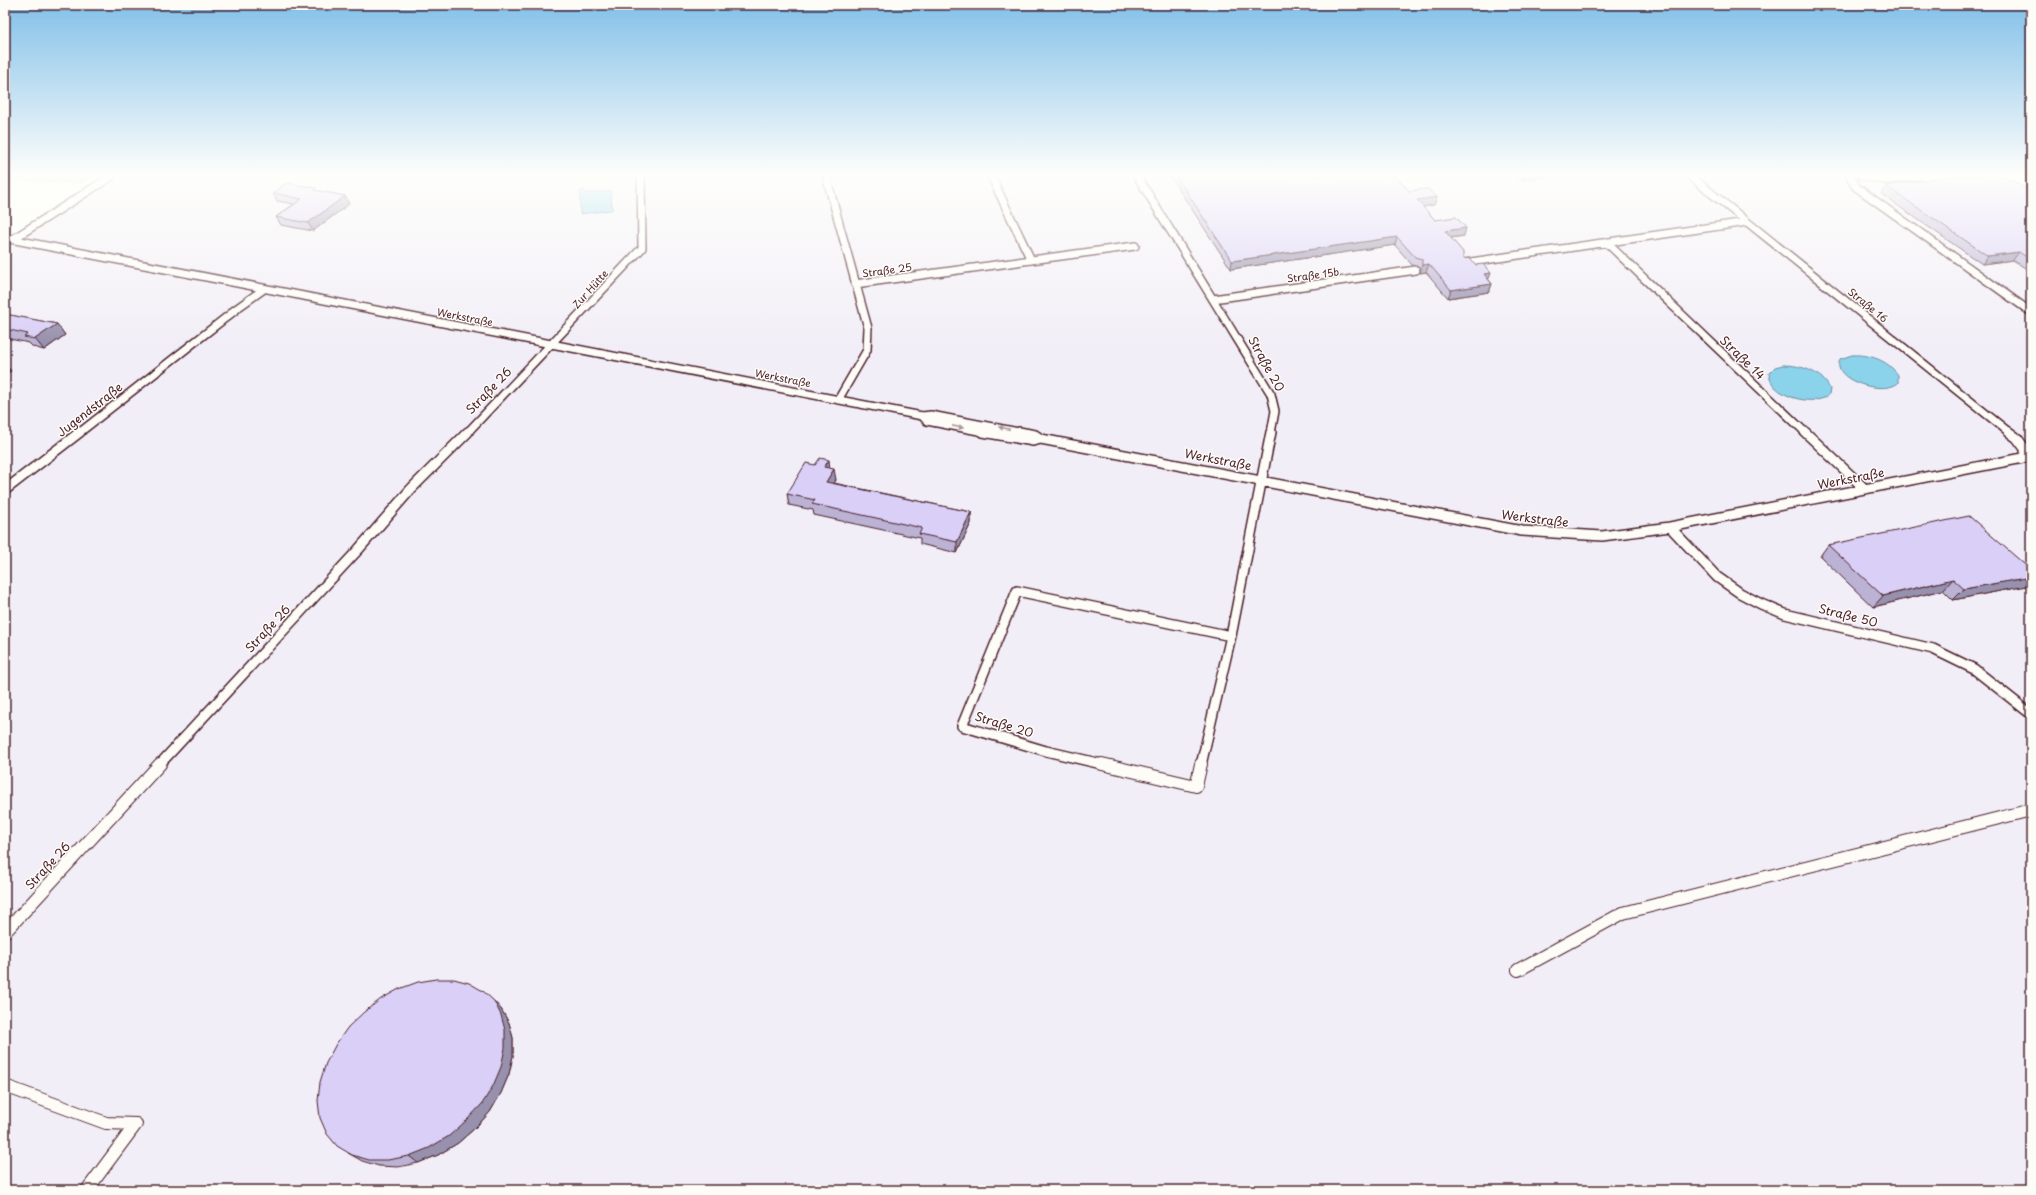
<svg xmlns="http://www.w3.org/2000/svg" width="2036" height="1195" font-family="'Playpen Sans',sans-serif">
<rect width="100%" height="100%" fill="#fdfcf7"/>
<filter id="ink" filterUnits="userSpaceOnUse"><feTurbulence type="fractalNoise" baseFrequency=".025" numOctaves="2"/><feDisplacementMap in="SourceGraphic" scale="8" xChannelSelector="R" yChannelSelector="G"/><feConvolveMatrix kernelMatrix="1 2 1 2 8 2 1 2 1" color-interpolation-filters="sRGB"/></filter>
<g filter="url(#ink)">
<path fill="#f2eef7" d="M123,176H2031V1190H5V234L25,237Z"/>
<path fill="#bbecac" stroke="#82866c" d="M5,176H93L81,183L5,179Z"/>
<path fill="#8ad3eb" stroke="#708b9e" d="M585,190L586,193L611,191L612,210L580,214V191Z
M1852,355C1869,354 1888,360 1898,375V383C1883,396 1830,380 1840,359Z
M1783,365C1802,365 1822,372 1830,389L1829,395C1813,408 1769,396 1769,373L1775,367Z"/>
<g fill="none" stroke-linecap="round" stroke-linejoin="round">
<g stroke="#4a1f2b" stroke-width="10">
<path id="minor-far2" d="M826,176L868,328L867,350L838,400
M991,176L1031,260
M1137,176L1271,394L1275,411L1271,433
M1690,176L2010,433
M1850,176L1856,187L2031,312
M1862,176L1886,180L1917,176
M5,238L922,416L931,415L1024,433
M13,239L112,176
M1606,242L1806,433
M1464,263L1747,222
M855,284L1135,246
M1213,299L1416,270
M233,311L264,289
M922,416L927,421L989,433
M79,433L238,308
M467,433L642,248L641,176"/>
</g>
<g stroke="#4a1f2b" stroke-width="12">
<path id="minor-far1" d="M983,432L1033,441L1041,439
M1019,432L1035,435L1041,439L1522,531L1602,536L1670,527L2023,458L2026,450L2017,438L2009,432
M1805,432L1865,489
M5,490L80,432
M1670,527L1717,577L1740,593L1761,604L1785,614L1933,649L1974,669L2031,714
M1231,636L1271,432
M159,765L358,550L411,489L468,432
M1106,765L1046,751L962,726L1017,591L1231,636
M1201,765L1231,636"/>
</g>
<g stroke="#4a1f2b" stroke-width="14">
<path id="minor" d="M1102,764L1196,786L1201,764
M5,932L160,764
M1518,970L1623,913L2031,810
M5,1086L106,1123L136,1124
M87,1190L136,1124"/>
</g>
<use href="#minor-far2" stroke="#fdfcf7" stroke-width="7"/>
<use href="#minor-far1" stroke="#fdfcf7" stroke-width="9"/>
<use href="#minor" stroke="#fdfcf7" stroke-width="12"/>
</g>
<path fill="#bbb2d4" stroke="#4a1f2b" d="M1170,176H1395L1409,191L1437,197L1434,205L1423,207L1435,220L1464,236L1451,238L1463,258L1489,280L1492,284L1489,292L1448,298L1426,272L1420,273V267L1412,265L1395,245L1231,269Z
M1516,176H1552L1521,180Z
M1886,186L2031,192V272L2013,260L1982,264L1881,194Z
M318,191L345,196L349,204L313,231L281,225L276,217L294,204L277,201L273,193Z
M5,314L57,324L65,335L44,350L33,347L29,343L5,338Z
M815,465L830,468L836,480L834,483L971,512V523L957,553L920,544V538L814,515L813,510L789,505L787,494Z
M1828,545L2031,570V582L2026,586L1953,600L1943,590L1873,607L1820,556Z
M501,1009L509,1023L513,1038V1056L509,1074L501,1093L490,1112L475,1128L458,1143L438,1155L418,1163L398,1167L379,1166L362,1161L348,1153Z"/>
<path fill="#9891ad" stroke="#4a1f2b" d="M1500,176H1512L1500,177Z
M1522,176H1552L1521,180Z
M345,196L349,204L313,231L308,223Z
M1437,197L1434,205L1415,208L1417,200Z
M1466,228L1464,236L1442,239L1445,231Z
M1397,237L1395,245L1231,269L1232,261Z
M2019,252L2013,260L1982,264L1988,256Z
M1429,264L1426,272L1420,273L1422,265Z
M1491,273L1488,281L1484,274Z
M1492,284L1489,292L1448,298L1451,290Z
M57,324L65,335L44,350L35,339Z
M5,364L11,371L5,375Z
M829,460L830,471L824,467Z
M834,469L836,480L828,493L826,482Z
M971,512V523L957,553V542Z
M2031,577V582L2026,586L1953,600L1964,589Z
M1953,579L1943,590L1873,607L1883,596Z
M494,1001L501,1009L509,1023L513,1038V1056L509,1074L501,1093L490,1112L475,1128L458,1143L438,1155L418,1163L409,1156Z"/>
<path fill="#d9cff7" stroke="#4a1f2b" d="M1176,176H1395L1409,191L1428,189L1437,197L1417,200L1435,220L1456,217L1466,228L1445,231L1463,252V258L1471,259L1476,265L1483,264L1491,273L1484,274L1492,284L1451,290L1429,264L1422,265V259L1415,257L1397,237L1232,261Z
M1951,176H2005L2031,192V260L2019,252L1988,256L1886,186Z
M287,183L316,188L314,190L345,196L308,223L276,217L302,199L273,193Z
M5,314L57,324L35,339L24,337L28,334L5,329Z
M820,458L829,460L824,467L834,469L826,482L971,512L957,542L919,534L922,528L812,504L815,500L787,494L806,463L815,465Z
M1969,516L2031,570V577L1964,589L1953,579L1883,596L1828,545Z
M436,979H454L469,983L483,991L494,1001L501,1015L505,1030V1048L501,1067L493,1086L482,1104L466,1121L449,1136L429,1148L409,1156L388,1160H369L352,1155L337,1146L327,1134L320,1118L318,1101L320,1082L326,1063L336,1044L348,1027L364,1012L381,999L399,989L418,982Z"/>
<defs><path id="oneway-solid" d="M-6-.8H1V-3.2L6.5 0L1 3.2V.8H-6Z"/></defs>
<g fill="#ac999b">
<use href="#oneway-solid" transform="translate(958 427) rotate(11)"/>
<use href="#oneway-solid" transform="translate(1004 428) rotate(-167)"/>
</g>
</g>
<linearGradient id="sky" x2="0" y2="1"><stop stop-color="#82c0e9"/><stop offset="0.51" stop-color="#fefefb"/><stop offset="1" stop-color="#fefefb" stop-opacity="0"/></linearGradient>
<rect width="2036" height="343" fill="url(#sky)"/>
<g text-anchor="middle" stroke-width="3" stroke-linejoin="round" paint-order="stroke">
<g font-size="10" fill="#4a1f2b" stroke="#fdfcf7">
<text transform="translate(887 270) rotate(-8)" y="4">Straße 25</text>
<text transform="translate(1313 275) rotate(-8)" y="4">Straße 15b</text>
<text transform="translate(590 289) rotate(-48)" y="4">Zur Hütte</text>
<text transform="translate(1868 305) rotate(39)" y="4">Straße 16</text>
<text transform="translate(465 317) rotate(11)" y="4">Werkstraße</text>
<text transform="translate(783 378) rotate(11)" y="4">Werkstraße</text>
</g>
<g font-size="12" fill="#4a1f2b" stroke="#fdfcf7">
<text transform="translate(1742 358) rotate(44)" y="4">Straße 14</text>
<text transform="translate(1266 364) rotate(61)" y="4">Straße 20</text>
<text transform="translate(489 391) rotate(-46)" y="4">Straße 26</text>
<text transform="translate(90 410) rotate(-38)" y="4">Jugendstraße</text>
<text transform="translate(1218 460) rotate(11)" y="4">Werkstraße</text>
<text transform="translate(1851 479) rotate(-11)" y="4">Werkstraße</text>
<text transform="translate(1535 519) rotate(7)" y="4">Werkstraße</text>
<text transform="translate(1848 616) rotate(14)" y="4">Straße 50</text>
<text transform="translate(268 629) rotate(-47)" y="4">Straße 26</text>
<text transform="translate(1004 725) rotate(17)" y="4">Straße 20</text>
<text transform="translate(48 866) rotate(-47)" y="4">Straße 26</text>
</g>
</g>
<rect width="2036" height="1195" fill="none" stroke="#fdfcf7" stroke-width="20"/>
<rect x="10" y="10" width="2016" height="1175" fill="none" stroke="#4a1f2b" stroke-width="1.5" filter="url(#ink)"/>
</svg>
